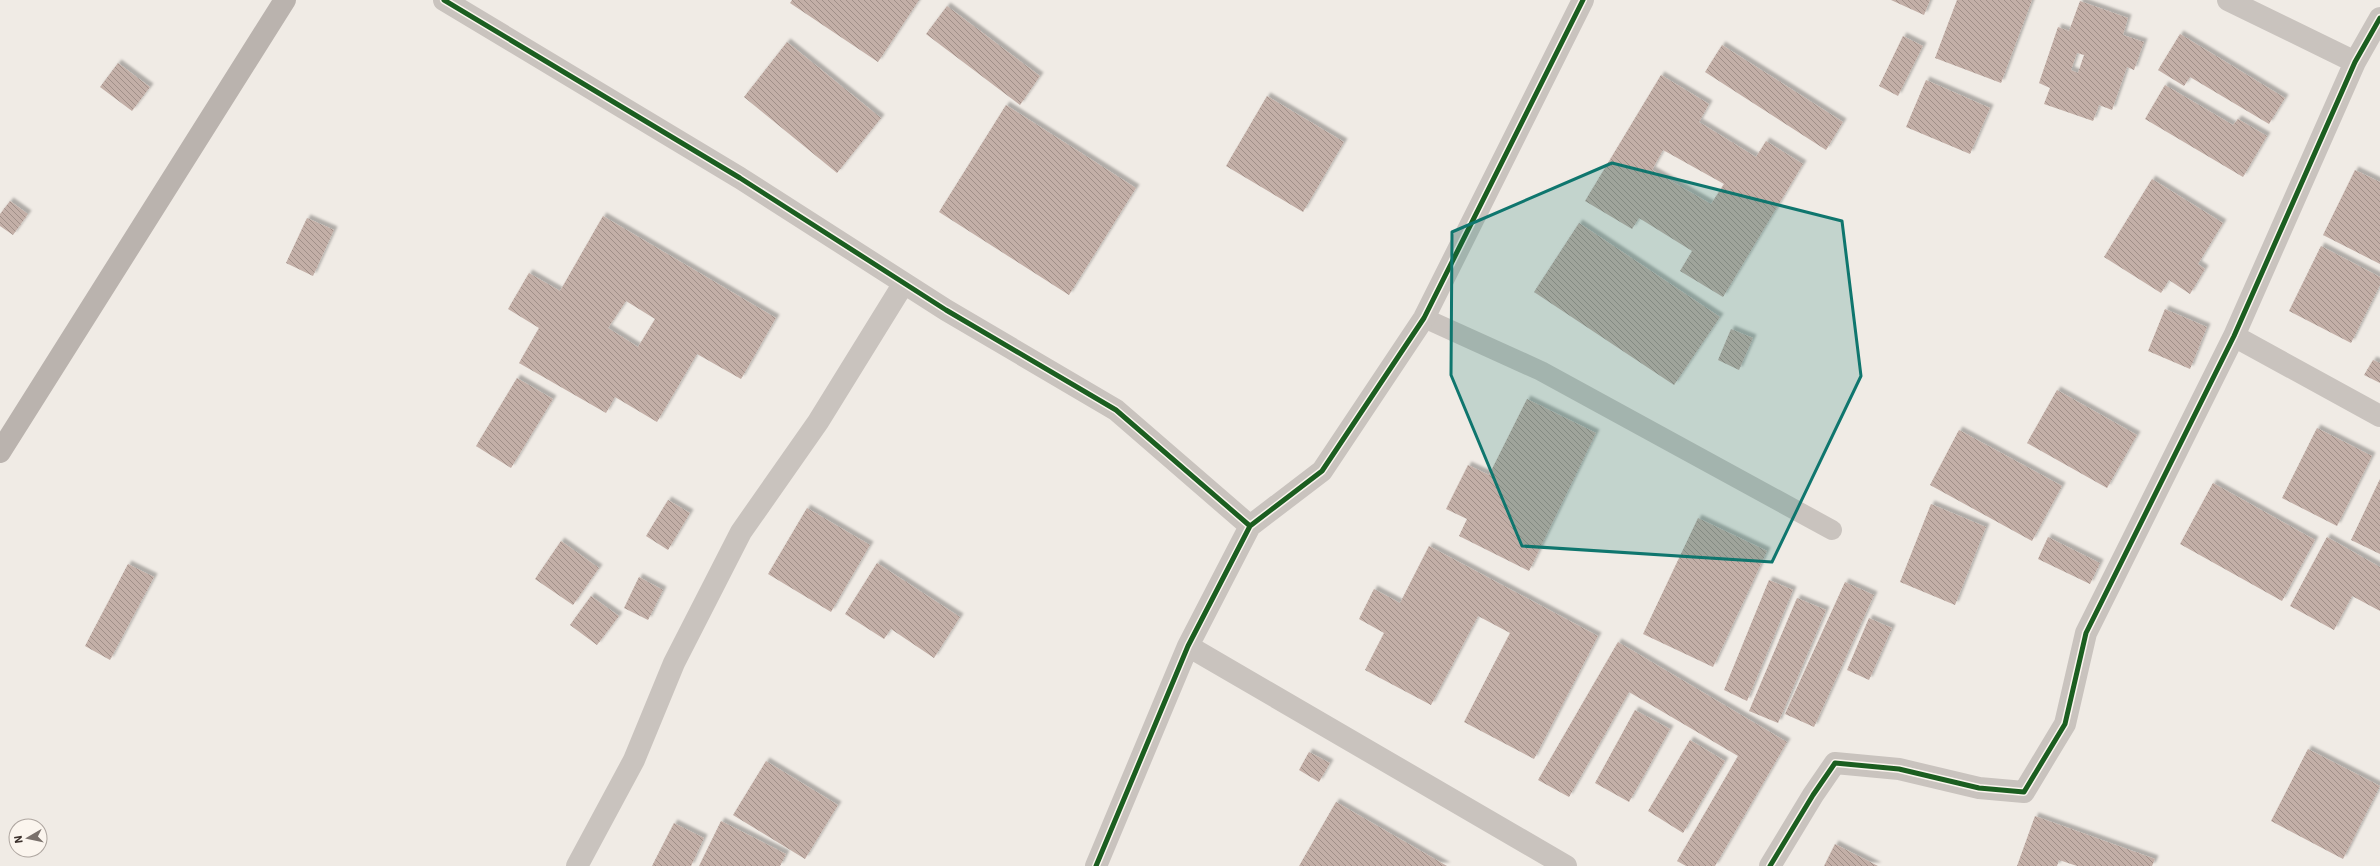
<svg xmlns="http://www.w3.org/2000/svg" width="2380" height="866" font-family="'IBM Plex Sans',sans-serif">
<defs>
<pattern id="building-back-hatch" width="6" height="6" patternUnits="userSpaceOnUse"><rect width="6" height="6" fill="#c3afa7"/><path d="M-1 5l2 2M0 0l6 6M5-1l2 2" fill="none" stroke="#a08f88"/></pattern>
<filter id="shadow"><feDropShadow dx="3.5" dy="-3.5" stdDeviation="1" flood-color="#0004"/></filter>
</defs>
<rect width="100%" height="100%" fill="#f0ebe5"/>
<path fill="url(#building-back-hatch)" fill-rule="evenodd" filter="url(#shadow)" d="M792,0H919L878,62L790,3Z
M1891,0H1930L1924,15Z
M1957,0H2032L2001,83L1935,58Z
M2080,1L2128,18L2123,35L2144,42L2134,70L2127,67L2112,110L2099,105L2093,121L2044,104L2050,88L2039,83L2058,27L2069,31ZM2077,53L2084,55L2078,73L2071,70Z
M947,6L1040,76L1020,105L926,34Z
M2180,34L2285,98L2269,124L2190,77L2184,86L2158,70Z
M1903,36L1923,46L1898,96L1879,86Z
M787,42L881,118L837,173L744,97Z
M1722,45L1843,122L1826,150L1705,72Z
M118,63L150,87L132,111L100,87Z
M1661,75L1709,104L1699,122L1756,157L1766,141L1803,164L1723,297L1680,271L1692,251L1639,218L1632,229L1585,201ZM1663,150L1724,184L1711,204L1652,170Z
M1926,80L1990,108L1970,154L1906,127Z
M2165,85L2233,125L2238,119L2267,136L2243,177L2145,119Z
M1267,96L1344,142L1303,212L1226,166Z
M1006,105L1136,188L1069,295L939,212Z
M2355,170L2380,182V264L2323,235Z
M2152,179L2223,223L2198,264L2205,269L2190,294L2169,280L2161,293L2104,257Z
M10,201L28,214L13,235L0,226V214Z
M603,216L776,318L741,379L697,354L657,422L615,397L606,413L519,363L539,328L508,309L529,273L560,291ZM626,301L655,319L638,347L608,328Z
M307,218L334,230L313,276L286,263Z
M1579,223L1720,317L1674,385L1534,292Z
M2321,246L2380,277V285L2351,343L2289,311Z
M2165,309L2207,327L2190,369L2148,351Z
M1731,329L1753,338L1739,370L1718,360Z
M2373,360L2380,363V383L2364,375Z
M517,378L553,399L511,468L476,446Z
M2057,390L2137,435L2107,488L2027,443Z
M1527,399L1596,433L1529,571L1459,536L1467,519L1446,509L1468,465L1489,475Z
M2317,428L2372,456L2337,526L2282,498Z
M1959,430L2062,486L2032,541L1930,485Z
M2380,479V554L2351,540Z
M2213,483L2315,540L2282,601L2180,544Z
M668,500L690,513L668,550L646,536Z
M1931,504L1986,527L1955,605L1900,582Z
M807,508L870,545L831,612L768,574Z
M1698,518L1767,551L1713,667L1643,634Z
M2048,537L2100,563L2090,584L2038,559Z
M2327,537L2380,567V611L2352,596L2334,630L2290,606Z
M561,541L599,568L573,605L535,579Z
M1429,546L1598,636L1534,759L1464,722L1510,633L1478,616L1431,705L1365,670L1384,633L1359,619L1374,589L1400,603Z
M877,563L960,617L934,658L891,629L884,639L845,614Z
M128,564L154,577L110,660L85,646Z
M639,577L663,590L648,620L624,608Z
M1769,580L1793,590L1747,701L1724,690Z
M1845,582L1874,595L1814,727L1785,714Z
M591,596L619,616L597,645L570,625Z
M1797,598L1826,610L1778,723L1749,711Z
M1869,618L1892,628L1869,680L1847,670Z
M1618,642L1787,742L1715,866H1686L1677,861L1738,756L1629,692L1569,797L1538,780Z
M1635,710L1670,729L1629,802L1595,783Z
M1690,740L1725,761L1683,833L1648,811Z
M2308,749L2380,786L2343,859L2271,821Z
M1309,752L1330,763L1319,782L1299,770Z
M766,761L838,805L805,859L733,815Z
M1336,802L1447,866H1299Z
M2035,816L2155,859L2152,866H2077L2059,860L2057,866H2017Z
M721,821L786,854L780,866H699Z
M674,823L704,838L691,866H652Z
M1835,844L1878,866H1824Z"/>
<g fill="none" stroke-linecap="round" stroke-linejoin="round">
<path stroke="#c9c3be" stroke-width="20" d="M1424,318L1541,371L1832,530"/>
<path stroke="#c9c3be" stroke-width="22" d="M444,0L740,178L946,310L1116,410L1250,526
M2228,0L2355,62
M2234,336L2380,416
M1188,646L1566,866
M577,866L634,760L674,663L741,532L818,422L904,283
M1096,866L1188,646L1250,526L1322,471L1424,318L1583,0
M1770,866L1813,795L1835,763L1899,769L1979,788L2024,792L2065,724L2086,633L2234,336L2355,62L2380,18"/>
<path stroke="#bab3ae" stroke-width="22" d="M0,452L285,0"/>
<g stroke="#fbf5ee" stroke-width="8">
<path id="cycleway" d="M444,0L740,178L946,310L1116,410L1250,526
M1096,866L1188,646L1250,526L1322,471L1424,318L1583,0
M1770,866L1813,795L1835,763L1899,769L1979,788L2024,792L2065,724L2086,633L2234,336L2355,62L2380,18"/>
</g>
<use href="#cycleway" stroke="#1b5e20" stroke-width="5"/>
</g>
<path fill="#0f766e" fill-opacity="0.2" stroke="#0f766e" stroke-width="3" stroke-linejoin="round" d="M1612,163L1842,221L1861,376L1772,562L1522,546L1451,375L1452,232Z"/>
<g transform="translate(28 838) rotate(261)"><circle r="19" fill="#fbf5ee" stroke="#aea6a0"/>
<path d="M0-3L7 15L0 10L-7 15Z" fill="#7a716c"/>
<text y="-6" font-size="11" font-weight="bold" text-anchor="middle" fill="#3b302b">N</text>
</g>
</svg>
